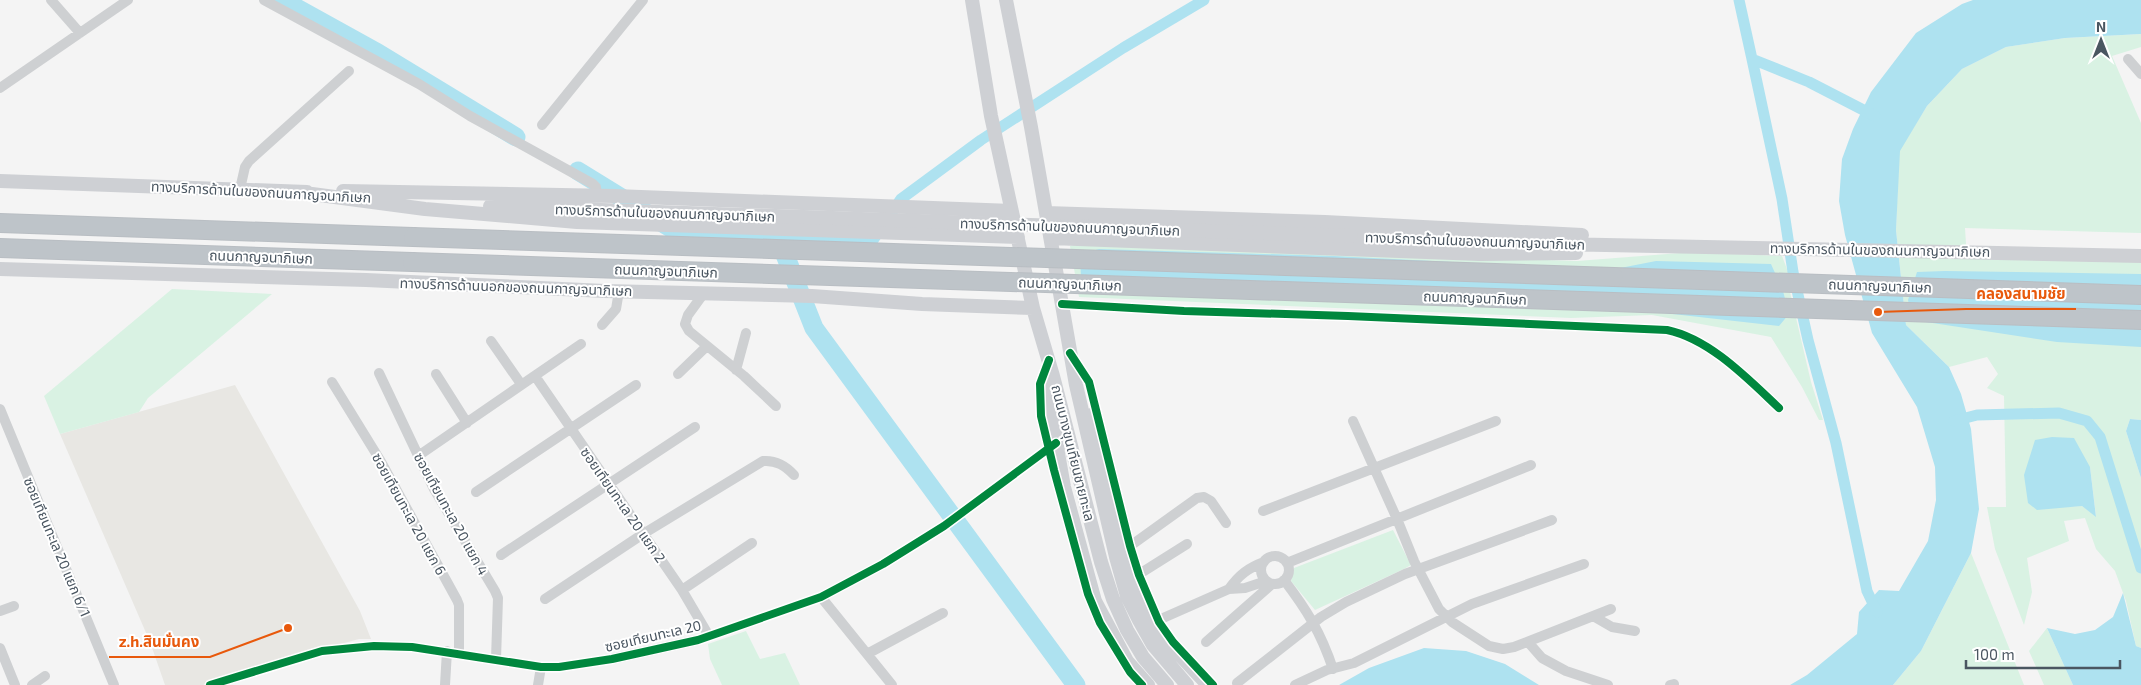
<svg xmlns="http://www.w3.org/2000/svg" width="2141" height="685" font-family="'Exo 2','Noto Sans Thai',sans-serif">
<rect width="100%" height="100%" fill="#f4f4f4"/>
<path fill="#e8e7e3" d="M235,385L360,611L371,639H359L267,664L203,685H165L150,642L60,434Z"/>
<path fill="#d9f2e3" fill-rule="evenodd" d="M2141,34V47L2112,56L2141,123V233L1965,228L1966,244L1974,258L2141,262V420L2130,419L2126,431L2141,478V648L2136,646L2126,601L2115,571L2096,549L2085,518L2064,521L2069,541L2027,558L2032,592L2024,625L1995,549L1987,507H2006L2004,396L1987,388L1998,374L1987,357L1949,367L1906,325L1896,230L1899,151L1927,106L1962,69L2006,47L2065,38ZM2090,467L2096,516L2082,506L2062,507Z
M1083,244L1577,261L1693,252L1782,256L1790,277V292L1811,382L1823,420H1819L1802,387L1771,337L1652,315L1571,318L1079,297L1070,246Z
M172,289L272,294L148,398L139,412L60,434L44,396Z
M1393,530L1411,565L1404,569L1315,610L1291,581L1294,568Z
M1971,553L2024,685H1893L1921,651Z
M2047,628L2073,685H2044L2029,651Z
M746,631L760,659L785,653L800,685H722L710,659L708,644Z"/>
<path fill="#aee2f0" d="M1973,0H2141V34L2065,38L2006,47L1962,69L1927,106L1900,151L1896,230L1906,325L1949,367L1961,394L1971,429L1979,509L1971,553L1921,651L1893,685H1790L1807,675L1857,634L1859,612L1879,590L1899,591L1928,541L1936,500L1935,467L1917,407L1872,333L1845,235L1839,201L1842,159L1853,129L1871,92L1916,33L1962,4Z
M1099,249L1334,256L1610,270L1656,261L1771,264L1783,291L1789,314L1779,326L1646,311L1081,278L1080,254Z
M1945,271L2141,274V347L2057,342L1913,320L1908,300L1917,272Z
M2130,419L2141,420V478L2126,431Z
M2052,437L2074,438L2090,467L2096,517L2082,506L2037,510L2028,503L2024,475L2035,440Z
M2123,593L2136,646L2141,648V685H2073L2047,628L2075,634L2095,630L2113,617Z
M1424,648L1466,651L1505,664L1539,685H1339L1369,668Z"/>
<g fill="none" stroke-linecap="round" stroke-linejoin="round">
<path stroke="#aee2f0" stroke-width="11" d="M1739,0L1752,59L1809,82L1875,116
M1752,59L1782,199L1793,272L1808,340L1836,443L1867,591L1877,612
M892,212L901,199L981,140L1123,48L1204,0
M778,237L873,240L882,227
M1954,421L1977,415L2059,413L2087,421L2100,437L2141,568"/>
<path stroke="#aee2f0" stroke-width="19" d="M282,0L378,53L516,137
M578,171L682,235L778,237L814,328L1076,685"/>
<g stroke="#b9bec3" stroke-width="20">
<path id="motorway" d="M0,223L413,237
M0,248L412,262
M1614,277L2141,295
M1613,302L2141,320"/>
</g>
<path stroke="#ced0d2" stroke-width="10" d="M51,0L80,33
M264,0L419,84L470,116L593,184L596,187L597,196
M2128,59L2141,74
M0,88L128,0
M542,125L643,0
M240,189L245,167L249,161L349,71
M704,293L688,315L685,324L689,331L744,376L776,406
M1062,304L1184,311L1348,316L1667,330C1710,339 1748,379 1779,408
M602,325L616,309L619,291
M491,341L521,384
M736,370L746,333
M379,373L434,489L495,591L498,598L496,659
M436,374L467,423
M678,374L707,346
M535,376L682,590L709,636
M332,382L380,460L457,600L459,605V653
M0,409L114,685
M1353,421L1397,519L1414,561L1439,609L1452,622L1489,646L1503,649L1514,647L1611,609
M418,456L581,344
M476,492L636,385
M1263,511L1496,421
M1126,549L1197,498L1204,497L1211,501L1226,523
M501,555L695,427
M1261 570a14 14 0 1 1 28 0a14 14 0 1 1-28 0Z
M1287,563L1531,465
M1133,578L1187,544
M1284,580C1307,610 1321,633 1333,669
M1229,589C1239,575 1248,568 1264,562
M682,590L752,543
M821,597L892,685
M545,599L643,534L763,461C776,460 785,465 794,475
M0,611L14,606
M1593,616L1612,627L1635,631
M1154,622L1229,589L1245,588L1266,581
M1206,642L1272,584
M1528,642L1542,658L1566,671L1608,685
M0,648L15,685
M867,654L943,613
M1237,683L1321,617L1346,602L1405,574L1552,520
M32,685L45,676
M210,685L322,651L374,646L412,647L541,667H559L612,659L698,640L821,597L883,564L944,526L1056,443
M445,685L447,651
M538,685L541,667
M1295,685L1327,670L1354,663L1472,604L1584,564
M1670,685L1674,684"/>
<path stroke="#ced0d4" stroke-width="14" d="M972,0L991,116L1033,308L1053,376L1101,562L1113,599L1127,630L1143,657L1167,685
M1006,0L1031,127L1076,385L1116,557L1127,596L1139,620L1153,645L1187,685
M0,181L307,192
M343,191L615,196L1012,211
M297,192L425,209L577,222L1018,237
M490,206L630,211
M1046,213L1325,222L1582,235
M1351,236L1556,244L2141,256
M1051,238L1480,254L1576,253
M0,269L366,280L605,291L812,296L922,304L1033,308
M1052,380L1048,391L1050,408L1064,487L1095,601L1127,661L1148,685
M1091,415L1100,440L1126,549L1137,588L1160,634L1208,685"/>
<use href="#motorway" stroke="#bec4c9" stroke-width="18"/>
<g stroke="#b9bec3" stroke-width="20" stroke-linecap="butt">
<path id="motorway-bridge" d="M413,237L1614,277
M412,262L1613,302"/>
</g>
<path stroke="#ced0d4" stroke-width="14" d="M630,211L1351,236"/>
<use href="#motorway-bridge" stroke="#bec4c9" stroke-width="18"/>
<g stroke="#fff" stroke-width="11">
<path id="cycleway" d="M1062,304L1184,311L1348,316L1667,330C1710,339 1748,379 1779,408
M1070,353L1089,382L1130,546L1139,575L1159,622L1173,642L1213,685
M1049,360L1040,384L1041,416L1054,470L1088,594L1100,623L1130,672L1142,685
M210,685L322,651L374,646L412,647L541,667H559L612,659L698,640L821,597L883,564L944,526L1056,443"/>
</g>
<use href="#cycleway" stroke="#00873e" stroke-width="8"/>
</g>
<g text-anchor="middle" stroke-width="4" stroke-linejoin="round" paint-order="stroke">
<g font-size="14" fill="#4a5661" stroke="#fff">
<text transform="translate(261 192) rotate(3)" y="5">ทางบริการด้านในของถนนกาญจนาภิเษก</text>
<text transform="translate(665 213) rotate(2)" y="5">ทางบริการด้านในของถนนกาญจนาภิเษก</text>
<text transform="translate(1070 227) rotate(2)" y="5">ทางบริการด้านในของถนนกาญจนาภิเษก</text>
<text transform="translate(1475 241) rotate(2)" y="5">ทางบริการด้านในของถนนกาญจนาภิเษก</text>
<text transform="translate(1880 250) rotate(1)" y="5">ทางบริการด้านในของถนนกาญจนาภิเษก</text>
<text transform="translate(261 257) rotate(2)" y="5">ถนนกาญจนาภิเษก</text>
<text transform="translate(666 271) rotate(2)" y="5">ถนนกาญจนาภิเษก</text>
<text transform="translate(1070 284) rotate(2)" y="5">ถนนกาญจนาภิเษก</text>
<text transform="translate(1880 286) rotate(2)" y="5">ถนนกาญจนาภิเษก</text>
<text transform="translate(516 287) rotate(2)" y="5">ทางบริการด้านนอกของถนนกาญจนาภิเษก</text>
<text transform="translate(1475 298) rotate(2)" y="5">ถนนกาญจนาภิเษก</text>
<text transform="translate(1073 453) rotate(76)" y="5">ถนนบางขุนเทียนชายทะเล</text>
<text transform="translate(623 505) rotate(55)" y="5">ซอยเทียนทะเล 20 แยก 2</text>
<text transform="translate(409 514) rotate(61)" y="5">ซอยเทียนทะเล 20 แยก 6</text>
<text transform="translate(451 514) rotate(61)" y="5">ซอยเทียนทะเล 20 แยก 4</text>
<text transform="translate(57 547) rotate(67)" y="5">ซอยเทียนทะเล 20 แยก 6/1</text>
<text transform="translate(653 636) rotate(-13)" y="5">ซอยเทียนทะเล 20</text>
</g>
</g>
<path fill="none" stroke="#e8590c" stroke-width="2" d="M1878 312L1966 309H2076M288 628L210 657H109"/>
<g fill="#e8590c" stroke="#fff" stroke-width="2">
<circle cx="1878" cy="312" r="5"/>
<circle cx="288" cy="628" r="5"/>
</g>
<g font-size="15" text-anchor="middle" font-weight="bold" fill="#e8590c" stroke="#fff" stroke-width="4" stroke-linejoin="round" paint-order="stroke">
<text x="2021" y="299">คลองสนามชัย</text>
<text x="159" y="647">z.h.สินมั่นคง</text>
</g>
<g transform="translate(2101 40)" stroke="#ffffff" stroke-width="4" paint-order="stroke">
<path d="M0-4L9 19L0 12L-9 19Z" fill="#4a5661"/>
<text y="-8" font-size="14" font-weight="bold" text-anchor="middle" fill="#4a5661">N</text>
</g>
<path d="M1966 660v8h154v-8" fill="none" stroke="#4a5661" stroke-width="2.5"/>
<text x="1974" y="660" font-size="15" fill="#4a5661" stroke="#ffffff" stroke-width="4" paint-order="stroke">100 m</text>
</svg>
